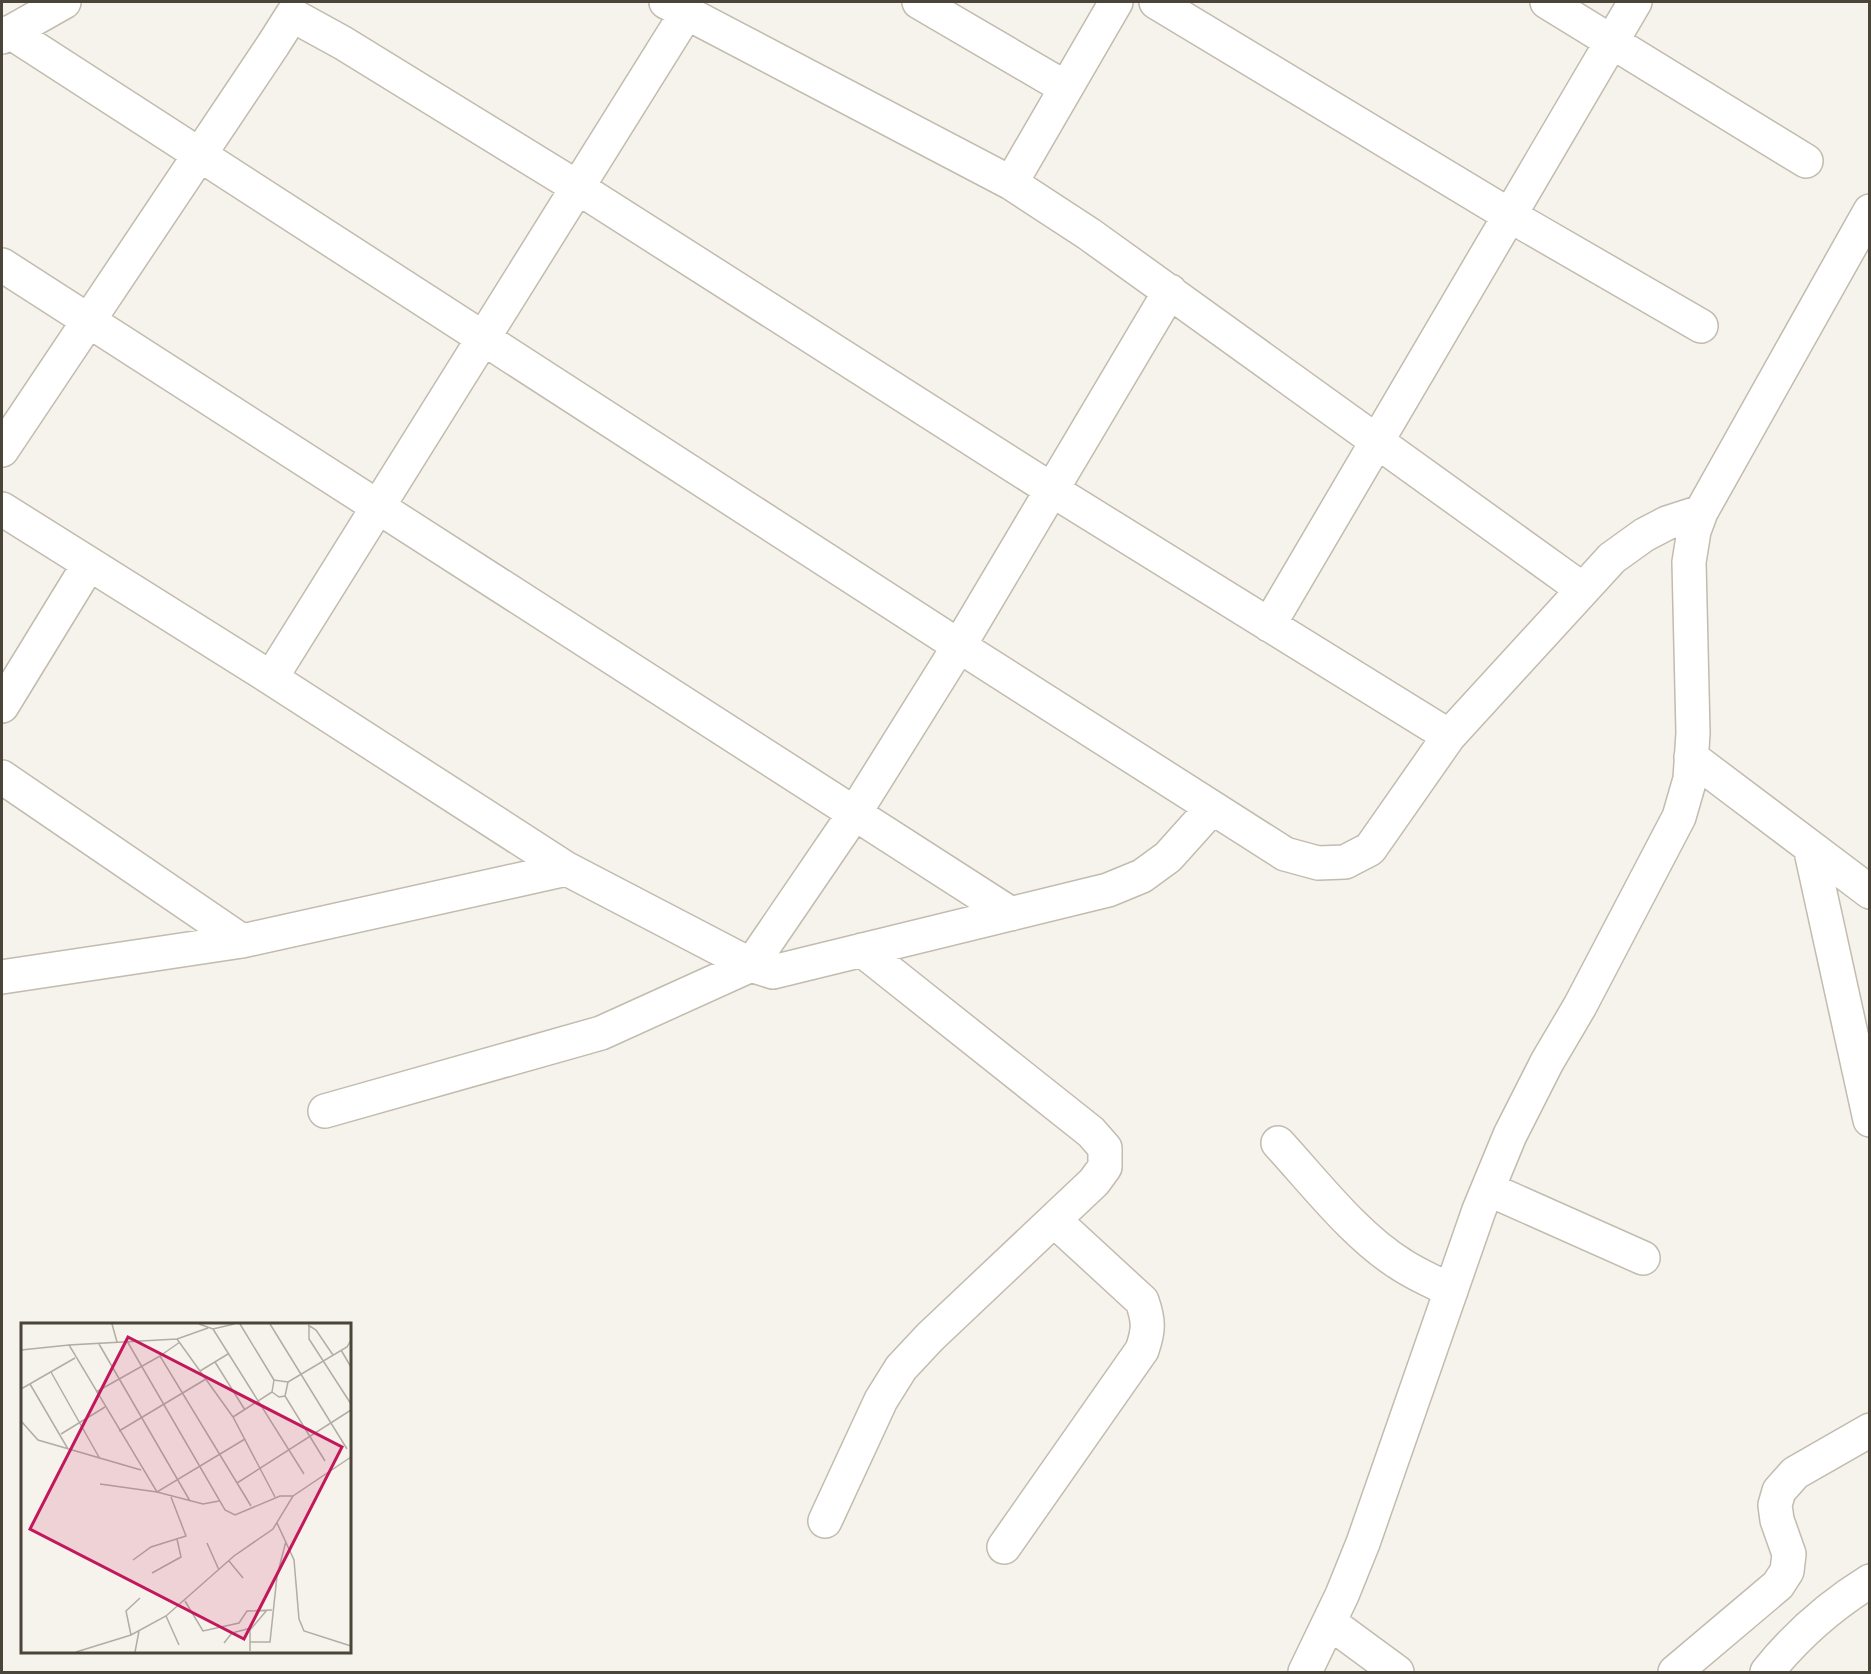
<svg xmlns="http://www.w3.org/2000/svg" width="1871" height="1674" font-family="'Space Grotesk',sans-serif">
<rect width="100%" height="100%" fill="#f6f3ec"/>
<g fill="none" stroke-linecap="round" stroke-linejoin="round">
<g stroke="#c2bbae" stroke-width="36">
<path id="minor" d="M666,2L1011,183L1089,234L1582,589
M919,2L1066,88
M1156,2L1509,215L1701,326
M1547,2L1806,161
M10,32L959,646L1285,854L1318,863L1345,862L1370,849L1449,736L1612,558L1644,535L1667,523L1701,512
M2,37L64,2
M1011,183L1116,2
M2,265L1011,914
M2,450L273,45L292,15L343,43L577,187L1052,490L1449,736
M2,509L271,678L567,869L751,965L854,814L959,646L1170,291
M1269,625L1635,2
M271,678L687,12
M2,706L89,564
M1691,757L1870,892
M2,777L242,941
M1810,847L1870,1120
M2,977L242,941L567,869
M325,1111L601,1033L751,965L773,972L1108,890L1142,876L1168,857L1212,808
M1278,1143C1314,1182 1356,1237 1402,1265C1417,1275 1435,1282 1451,1291
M1488,1189L1643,1258
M825,1521L881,1400L901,1368L930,1337L1094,1182L1105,1167V1148L1091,1132L862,950
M1004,1547L1142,1350C1149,1330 1149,1321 1142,1301L1054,1220
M1329,1622L1397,1672
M1305,1672L1342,1595L1363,1543L1479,1210L1510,1135L1547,1062L1580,1006L1679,817L1690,779L1693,733L1689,562L1694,531L1701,512L1870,211
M1675,1672L1778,1585L1787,1571L1789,1554L1777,1520L1775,1505L1779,1491L1795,1473L1870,1430
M1767,1672C1795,1637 1831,1605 1870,1581"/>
</g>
<use href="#minor" stroke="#fff" stroke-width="33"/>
</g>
<g transform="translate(21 1323)">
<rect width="330" height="330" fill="#f6f3ec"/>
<path fill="none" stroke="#b2ada4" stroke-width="1.5" d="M91,1L96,19M178,1L192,6L213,1M219,1L253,57M249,1L326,126M287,2L295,7L312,32M288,2V16L330,81M187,5L156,16L48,22L136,169L224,116M192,6L283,151M156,16L212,94L254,174M106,18L204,187L214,192L259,173H272M78,21L169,178M0,27L48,22M320,27L330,44M139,33L159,19M194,39L224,87M179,48L207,31M30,49L79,136M267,59L326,24L330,17M9,61L47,126M0,66L54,35M75,69L139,33L230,183M251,69L258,74L264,73L267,59M251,69L253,57L267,59M264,73L304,138M212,94L251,69M0,98L17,117L120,147M98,108L185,56M40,111L84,84M216,160L330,87M79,161L136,169L182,181L198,178M256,200L273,237L278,296L283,308L330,323M186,220L198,247M112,237L130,224L165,213L150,174M208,238L222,255M131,250L160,234L156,216M164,278L182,308L218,300L226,288L251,287M145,293L158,322M110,312L105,288L119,275M229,319H249L256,253L265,218M203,320L211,310L230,305M229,328V307L246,287M55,329L110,312L145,293L213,233L252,206L272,173L330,134M114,329L118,308"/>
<path fill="#c2185b" fill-opacity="0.15" stroke="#c2185b" stroke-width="3" d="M107,14L321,124L223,316L9,206Z"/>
<rect width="330" height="330" fill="none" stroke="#4b4439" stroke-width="3"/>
</g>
<rect width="1871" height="1674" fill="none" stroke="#4b4439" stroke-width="6"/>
</svg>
